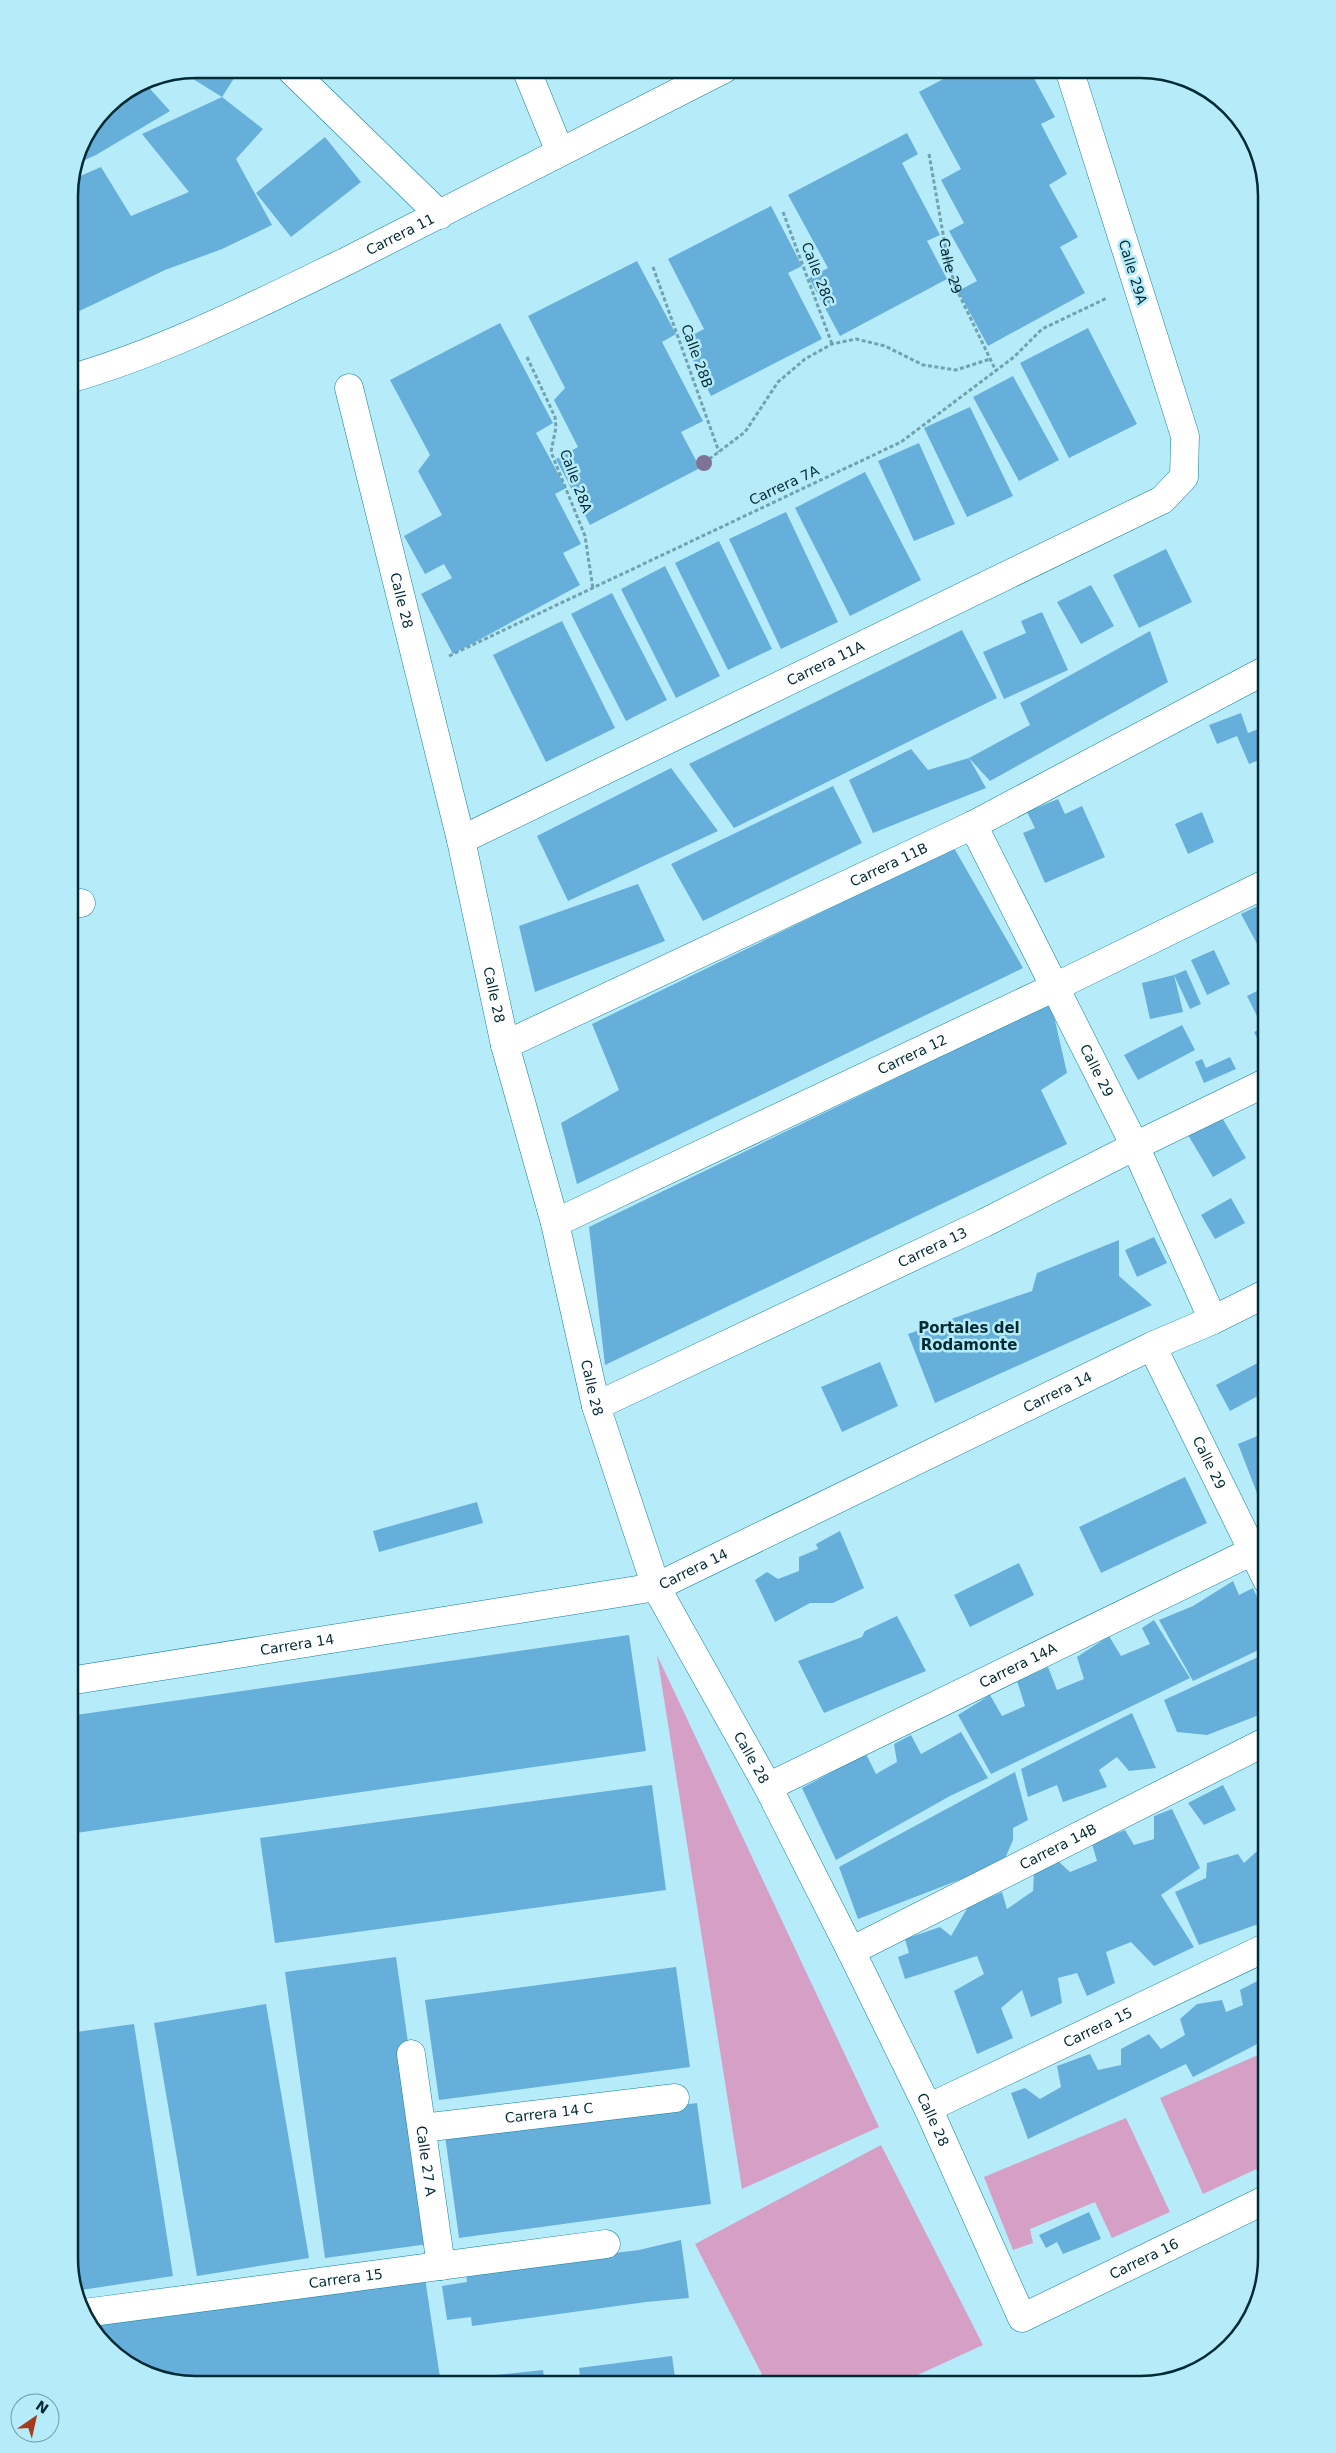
<svg xmlns="http://www.w3.org/2000/svg" width="1336" height="2453" font-family="'DejaVu Sans',sans-serif">
<rect width="100%" height="100%" fill="#b6ebfa"/>
<path fill="#d59fc6" d="M657,1655L879,2127L742,2189Z
M1267,2051V2164L1203,2194L1160,2098Z
M1126,2118L1170,2212L1112,2238L1095,2202L1030,2229L1033,2243L1013,2250L984,2177Z
M881,2145L983,2345L898,2384H767L695,2244Z"/>
<path fill="#67afdb" d="M196,69H240L222,97L185,74L187,70Z
M962,69H1029L1055,117L1041,124L1067,174L1049,185L1078,237L1060,247L1085,293L988,346L958,291L977,281L949,231L964,223L941,180L961,169L919,92Z
M143,81L170,111L96,155L74,165L79,147L106,106Z
M222,97L263,129L236,159L272,225L222,249L165,270L69,316L71,180L101,167L131,216L189,192L142,134Z
M907,133L918,154L902,163L940,235L927,241L947,279L840,336L809,278L828,268L788,195Z
M325,137L361,182L291,237L256,193Z
M771,206L802,266L788,273L822,339L711,396L683,340L704,329L668,259Z
M637,261L676,334L662,342L703,421L681,432L700,468L590,525L556,459L578,447L554,400L565,388L528,316Z
M500,323L553,423L536,433L566,488L555,494L581,544L563,553L580,585L453,654L421,594L452,578L444,564L425,574L404,536L442,515L418,471L430,455L390,380Z
M1088,328L1137,424L1069,458L1020,363Z
M1013,376L1059,460L1019,481L973,397Z
M970,407L1013,496L967,517L924,428Z
M919,443L955,524L914,541L878,461Z
M865,472L921,580L850,616L795,508Z
M786,512L838,622L781,649L729,539Z
M719,541L772,649L728,670L675,563Z
M1166,549L1192,602L1139,628L1113,575Z
M665,566L720,676L676,698L621,589Z
M1091,585L1114,626L1081,644L1057,602Z
M612,593L667,700L626,721L571,614Z
M1042,612L1068,670L1004,699L983,652L1026,633L1021,621Z
M562,621L615,728L546,762L493,655Z
M962,630L997,698L734,828L689,764Z
M1150,631L1168,682L990,781L969,758L1030,725L1020,703Z
M1241,713L1248,733L1267,726V757L1249,764L1237,736L1217,744L1209,725Z
M911,749L928,770L969,758L986,788L873,833L849,780Z
M671,768L718,831L568,901L537,836Z
M833,786L862,843L703,921L671,864Z
M1058,799L1065,814L1082,806L1105,857L1045,883L1023,833L1035,828L1027,812Z
M1202,812L1214,842L1188,854L1175,824Z
M954,848L1023,968L577,1184L561,1123L619,1090L592,1024Z
M638,884L665,941L535,992L519,926Z
M1264,903L1267,908V950L1262,953L1241,914Z
M1214,950L1230,984L1207,995L1191,960Z
M1186,970L1201,1004L1190,1009L1174,975Z
M1174,975L1183,1012L1150,1019L1142,983Z
M1267,986V1018L1260,1022L1247,996Z
M1051,1003L1067,1073L1041,1090L1067,1144L605,1365L589,1227Z
M1182,1025L1195,1050L1138,1080L1124,1055Z
M1267,1026V1051L1265,1053L1254,1032Z
M1230,1057L1236,1069L1204,1083L1195,1062L1202,1059L1206,1068Z
M1221,1116L1246,1158L1213,1177L1188,1135Z
M1231,1198L1245,1223L1215,1239L1201,1215Z
M1154,1237L1167,1263L1137,1277L1125,1250Z
M1119,1240V1276L1152,1305L935,1403L908,1334L1032,1291L1037,1273Z
M1267,1358V1391L1230,1411L1216,1385Z
M880,1362L898,1406L842,1432L821,1387Z
M1267,1432V1489L1257,1493L1238,1444Z
M1185,1477L1207,1523L1101,1573L1079,1527Z
M477,1502L483,1523L379,1552L373,1531Z
M840,1531L864,1588L833,1603H810L775,1622L755,1580L767,1572L778,1579L799,1571V1557L818,1549L816,1544Z
M1019,1563L1034,1595L970,1627L954,1595Z
M1233,1581L1239,1595L1253,1588L1267,1620V1646L1193,1681L1159,1620L1193,1606Z
M897,1616L926,1671L824,1713L798,1661L862,1637L865,1631Z
M1154,1620L1190,1678L991,1774L958,1715L990,1695L1002,1716L1025,1706L1017,1681L1048,1667L1057,1690L1084,1679L1077,1657L1109,1636L1121,1656L1150,1644L1142,1628Z
M629,1635L646,1751L69,1834V1716Z
M1267,1653V1712L1207,1735L1177,1732L1164,1700Z
M1132,1713L1156,1768L1129,1771L1117,1757L1099,1770L1107,1787L1063,1802L1057,1785L1028,1797L1021,1769Z
M961,1732L988,1778L950,1796L836,1860L802,1788L866,1754L876,1774L897,1762L894,1744L911,1735L921,1754Z
M1015,1772L1028,1820L1013,1828V1840L1003,1863L858,1919L839,1867Z
M652,1785L666,1890L275,1943L260,1838Z
M1223,1785L1236,1810L1204,1825L1188,1803Z
M1172,1809L1200,1868L1161,1895L1194,1947L1154,1966L1131,1942L1106,1952L1115,1983L1087,1996L1077,1973L1058,1978L1062,2003L1031,2017L1022,1990L1001,2008L1013,2038L977,2054L954,1991L984,1974L977,1956L905,1979L898,1957L909,1953L905,1939L940,1927L951,1936L968,1907L1002,1892L1007,1909L1033,1891L1034,1873L1058,1861L1070,1872L1097,1861L1092,1844L1125,1830L1134,1845L1154,1839V1816Z
M1267,1842V1921L1199,1945L1175,1892L1206,1878L1207,1863L1238,1854L1244,1863Z
M396,1957L436,2243L325,2258L285,1972Z
M676,1967L690,2067L439,2100L425,2000Z
M1267,1976V2039L1193,2077L1186,2064L1028,2139L1011,2093L1025,2088L1040,2099L1061,2087L1057,2066L1090,2054L1098,2070L1121,2065V2049L1149,2034L1161,2049L1185,2035L1180,2019L1197,2004L1222,2000L1226,2012L1243,2005L1240,1990Z
M266,2004L309,2258L197,2276L154,2023Z
M134,2024L173,2276L75,2291L69,2257V2033Z
M697,2103L711,2204L459,2238L445,2136Z
M1089,2212L1101,2239L1063,2254L1057,2242L1046,2248L1039,2235Z
M681,2240L689,2298L646,2302L472,2326L471,2317L447,2320L442,2286L467,2282L466,2271L639,2250Z
M425,2278L441,2384H188L125,2363L92,2323Z
M672,2356L676,2384H581L579,2368Z
M543,2370L545,2384H452L451,2380Z"/>
<g fill="none" stroke-linecap="round" stroke-linejoin="round">
<g stroke="#0f8199" stroke-width="29">
<g id="minor">
<path d="M290,69L440,215"/>
<path d="M526,69L560,152"/>
<path id="s2" d="M69,379C164,352 258,304 347,261C473,198 598,133 724,69"/>
<path id="s3" d="M349,388L461,840L505,1045L555,1223L596,1406L656,1587L768,1787L851,1951L928,2108L1022,2318L1267,2199"/>
<path id="s4" d="M973,825L1135,1146L1213,1320"/>
<path id="s5" d="M461,840L1162,500L1184,477L1185,436L1069,69"/>
<path d="M69,905L81,903"/>
<path id="s6" d="M505,1045L973,825L1264,671"/>
<path id="s7" d="M555,1223L1055,987L1267,883"/>
<path id="s8" d="M1152,1346L1267,1580"/>
<path id="s9" d="M596,1406L984,1223L1135,1146L1267,1082"/>
<path id="s10" d="M69,1681L656,1587L1152,1346L1213,1320L1267,1293"/>
<path id="s11" d="M768,1787L1267,1544"/>
<path id="s12" d="M851,1951L1267,1741"/>
<path id="s13" d="M411,2054L441,2266"/>
<path id="s14" d="M928,2108L1267,1947"/>
<path id="s15" d="M422,2128L675,2098"/>
<path id="s16" d="M84,2313L606,2244"/>
</g>
</g>
<g stroke="#71a2af" stroke-width="3" stroke-dasharray="4 2.5" stroke-linecap="butt">
<path id="s1" d="M929,154L948,262L956,288L996,371"/>
<path d="M783,212L832,344"/>
<path d="M653,267L719,452"/>
<path d="M527,357L555,417L556,427L551,452L585,536L593,589"/>
<path d="M704,463L745,432L778,382L805,359L832,344L856,339L885,346L923,365L956,370L990,359"/>
<path d="M449,656L901,442L1014,357L1042,329L1107,298"/>
</g>
<use href="#minor" stroke="#fff" stroke-width="28"/>
</g>
<circle fill="#7f7297" cx="704" cy="463" r="8"/>
<g text-anchor="middle" stroke-width="5" stroke-linejoin="round" paint-order="stroke">
<g font-size="14" fill="#002b34" stroke="#b6ebfa">
<text dy="5" stroke="none"><textPath href="#s2" startOffset="362">Carrera 11</textPath></text>
<text dy="5" stroke="none"><textPath href="#s1" startOffset="114">Calle 29</textPath></text>
<text transform="translate(1133 272) rotate(73)" y="5">Calle 29A</text>
<text transform="translate(818 274) rotate(69)" y="5">Calle 28C</text>
<text transform="translate(697 356) rotate(70)" y="5">Calle 28B</text>
<text transform="translate(576 481) rotate(69)" y="5">Calle 28A</text>
<text transform="translate(784 485) rotate(-25)" y="5">Carrera 7A</text>
<text dy="5" stroke="none"><textPath href="#s3" startOffset="219">Calle 28</textPath></text>
<text dy="5" stroke="none"><textPath href="#s5" startOffset="405">Carrera 11A</textPath></text>
<text dy="5" stroke="none"><textPath href="#s6" startOffset="424">Carrera 11B</textPath></text>
<text dy="5" stroke="none"><textPath href="#s3" startOffset="624">Calle 28</textPath></text>
<text dy="5" stroke="none"><textPath href="#s7" startOffset="395">Carrera 12</textPath></text>
<text dy="5" stroke="none"><textPath href="#s4" startOffset="275">Calle 29</textPath></text>
<text dy="5" stroke="none"><textPath href="#s9" startOffset="372">Carrera 13</textPath></text>
<text dy="5" stroke="none"><textPath href="#s3" startOffset="1029">Calle 28</textPath></text>
<text dy="5" stroke="none"><textPath href="#s10" startOffset="1041">Carrera 14</textPath></text>
<text dy="5" stroke="none"><textPath href="#s8" startOffset="130">Calle 29</textPath></text>
<text dy="5" stroke="none"><textPath href="#s10" startOffset="636">Carrera 14</textPath></text>
<text dy="5" stroke="none"><textPath href="#s10" startOffset="231">Carrera 14</textPath></text>
<text dy="5" stroke="none"><textPath href="#s11" startOffset="278">Carrera 14A</textPath></text>
<text dy="5" stroke="none"><textPath href="#s3" startOffset="1434">Calle 28</textPath></text>
<text dy="5" stroke="none"><textPath href="#s12" startOffset="232">Carrera 14B</textPath></text>
<text dy="5" stroke="none"><textPath href="#s14" startOffset="188">Carrera 15</textPath></text>
<text dy="5" stroke="none"><textPath href="#s15" startOffset="128">Carrera 14 C</textPath></text>
<text dy="5" stroke="none"><textPath href="#s3" startOffset="1839">Calle 28</textPath></text>
<text dy="5" stroke="none"><textPath href="#s13" startOffset="108">Calle 27 A</textPath></text>
<text dy="5" stroke="none"><textPath href="#s3" startOffset="2192">Carrera 16</textPath></text>
<text dy="5" stroke="none"><textPath href="#s16" startOffset="264">Carrera 15</textPath></text>
</g>
<g font-size="15" font-weight="bold" fill="#002b34" stroke="#b6ebfa">
<text x="969" y="1333">Portales del<tspan x="969" dy="17">Rodamonte</tspan></text>
</g>
</g>
<path d="M0 0H1336V2453H0ZM196 78H1140A118 118 0 0 1 1258 196V2258A118 118 0 0 1 1140 2376H196A118 118 0 0 1 78 2258V196A118 118 0 0 1 196 78Z" fill="#b6ebfa" fill-rule="evenodd"/>
<path fill="none" stroke="#002b34" stroke-width="2.5" d="M196 78H1140A118 118 0 0 1 1258 196V2258A118 118 0 0 1 1140 2376H196A118 118 0 0 1 78 2258V196A118 118 0 0 1 196 78Z"/>
<g transform="translate(35 2418) rotate(34)"><circle r="24" fill="#b6ebfa" stroke="#6d9eab"/>
<path d="M0-4L9 19L0 12L-9 19Z" fill="#a33b1c"/>
<text y="-8" font-size="14" font-weight="bold" text-anchor="middle" fill="#002b34">N</text>
</g>
</svg>
